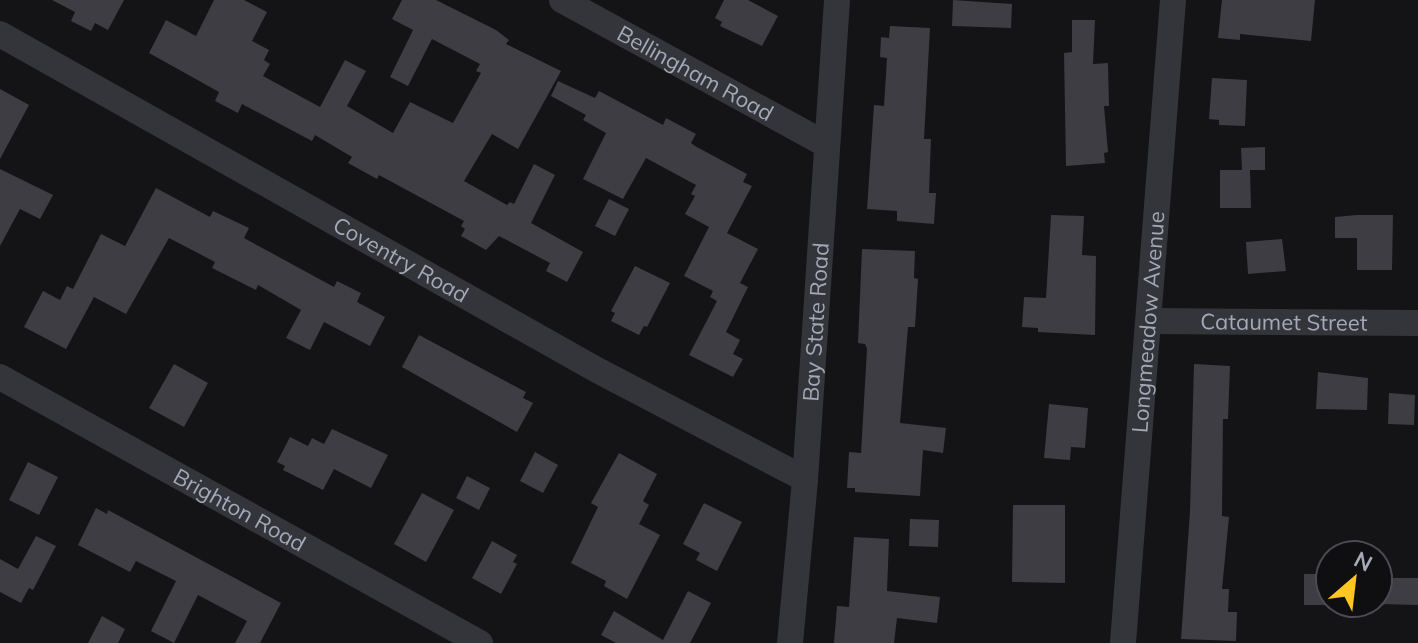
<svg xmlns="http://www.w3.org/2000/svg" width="1418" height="643" font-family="Mulish,sans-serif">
<rect width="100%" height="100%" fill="#141316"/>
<path fill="#3e3d43" d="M52,0H124L108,30L95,23L91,31L71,21L75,12Z
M214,0H244L267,12L252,41L269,50L264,60L270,64L263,76L320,107L345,60L366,71L347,106L393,133L410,102L453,123L481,73L476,71L480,64L432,39L408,86L390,77L413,30L392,19L402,0H436L496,30L509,40L506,44L561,71L518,149L492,134L464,181L507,205L510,202L514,204L534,164L555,175L531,223L583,252L567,282L546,271L550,263L499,236L486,250L461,236L465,229L461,226L464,221L379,175L377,179L348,163L352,157L315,135L312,141L242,104L238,113L215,101L219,92L149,53L166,20L196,36Z
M724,0H748L778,16L762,46L720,26L722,22L715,18Z
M953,0L1012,4L1011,28L952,26Z
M1222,0H1315L1311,41L1240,34V40L1218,38Z
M1072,20H1095L1093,64L1108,63L1109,106H1104L1108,152L1104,153L1105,163L1066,166L1064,53L1072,52Z
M890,26L930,28L924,139H931L929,193H936L934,224L897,221V211L867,209L874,105L884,106L887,58L880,57L881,37L889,38Z
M1212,78L1247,80L1245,126L1219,125V120L1209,119Z
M558,81L595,98L599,91L663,125L666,118L696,134L691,143L695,146L747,174L743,182L752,186L727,233L758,249L740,283L748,287L726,332L740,340L733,354L743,359L733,377L689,355L717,301L710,297L713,291L684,276L709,227L685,214L695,196L691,194L696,185L646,158L623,199L583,179L606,133L583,120L586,115L551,96Z
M0,89L29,105L0,159Z
M1265,147V170H1250L1251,208H1220V170H1242L1241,148Z
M0,169L53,195L40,219L20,209L0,246Z
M156,188L210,217L213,211L249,228L244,238L334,287L337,281L361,293L357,302L385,317L370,346L324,322L310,350L286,338L301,310L258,285L256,290L212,268L215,262L169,238L126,314L94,297L66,349L24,327L43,291L60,300L67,286L73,289L101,234L125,246Z
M609,199L629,209L615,236L595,226Z
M1051,215L1084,216L1082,255L1096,256L1095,335L1038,332V328L1022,327L1024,297L1046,298Z
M1357,215H1393L1392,270H1357V238H1335V217Z
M1282,239L1286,271L1248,274L1246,242Z
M862,249L915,251L914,278L918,279L915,327H908L900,423L946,428L943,453L923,450L920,496L855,492V488H847L849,452L861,453L867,349L865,344L858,343Z
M635,266L670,283L647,327L644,326L639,335L611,321L615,313L611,311Z
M419,335L526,392L523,398L533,403L517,432L402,367Z
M174,364L208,383L184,427L149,408Z
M1194,364L1230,366L1228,419H1223L1222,516L1229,517L1222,589H1229L1228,612H1237L1236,641L1181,639L1190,511Z
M1318,372L1368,378L1367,410L1316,409Z
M1389,393L1415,395L1414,425L1388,424Z
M1049,404L1088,408L1085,448L1071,447L1070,460L1044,458Z
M332,429L388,455L371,488L334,469L323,490L283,470L285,466L277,462L290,437L308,446L312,438L324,444Z
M535,452L558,465L543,493L520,481Z
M619,453L657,474L643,501L649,505L639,524L660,535L627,599L604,586L606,581L571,563L598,507L591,503Z
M28,462L58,477L39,515L9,500Z
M467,476L490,488L479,510L456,498Z
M422,493L454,510L426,562L394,544Z
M704,503L742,522L717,571L696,560L700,553L683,544Z
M1013,505H1065V583L1012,582Z
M96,508L107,514L108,510L281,603L260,643H235L247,621L198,595L174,643L151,631L176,581L136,561L130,572L78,545Z
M910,519L939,520L938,547L909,546Z
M36,536L56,546L33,590L29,588L21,603L0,592V559L18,569Z
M854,537L889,539L887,591L940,597L937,623L897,618L894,643H834L837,606L849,607Z
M492,541L517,555L513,562L517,564L501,594L472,578Z
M1304,574H1330V605H1304Z
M1378,578H1418V605L1378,604Z
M688,591L711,603L690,643H616L601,635L614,611L663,640Z
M102,616L125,629L118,643H88Z"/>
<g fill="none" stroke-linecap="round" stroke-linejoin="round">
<g stroke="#34353b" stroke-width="26">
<path id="s1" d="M562,0L827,145"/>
<path id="s2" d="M0,34L597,370L805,479"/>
<path id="s3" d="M1150,321L1418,323"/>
<path id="s4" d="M0,377L480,643"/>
<path id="s5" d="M790,643L805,480L837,0"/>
<path id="s6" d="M1123,643L1173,0"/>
</g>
</g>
<g text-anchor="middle" stroke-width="7" stroke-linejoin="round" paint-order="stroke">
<g font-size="22" fill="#a4a8b7" stroke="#0f0e10">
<text dy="8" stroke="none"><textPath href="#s1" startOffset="152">Bellingham Road</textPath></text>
<text dy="8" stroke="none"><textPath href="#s2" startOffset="460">Coventry Road</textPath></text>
<text dy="8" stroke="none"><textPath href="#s5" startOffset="322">Bay State Road</textPath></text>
<text dy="8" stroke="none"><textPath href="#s6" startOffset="322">Longmeadow Avenue</textPath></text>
<text dy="8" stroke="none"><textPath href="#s3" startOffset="134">Cataumet Street</textPath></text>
<text dy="8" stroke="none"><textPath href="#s4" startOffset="274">Brighton Road</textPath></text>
</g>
</g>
<g transform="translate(1354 579) rotate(28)"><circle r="38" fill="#0f0e10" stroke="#4b4c53" stroke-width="2"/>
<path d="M0-6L14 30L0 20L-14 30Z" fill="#ffc622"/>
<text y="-12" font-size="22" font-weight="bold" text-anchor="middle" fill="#a4a8b7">N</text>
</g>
</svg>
